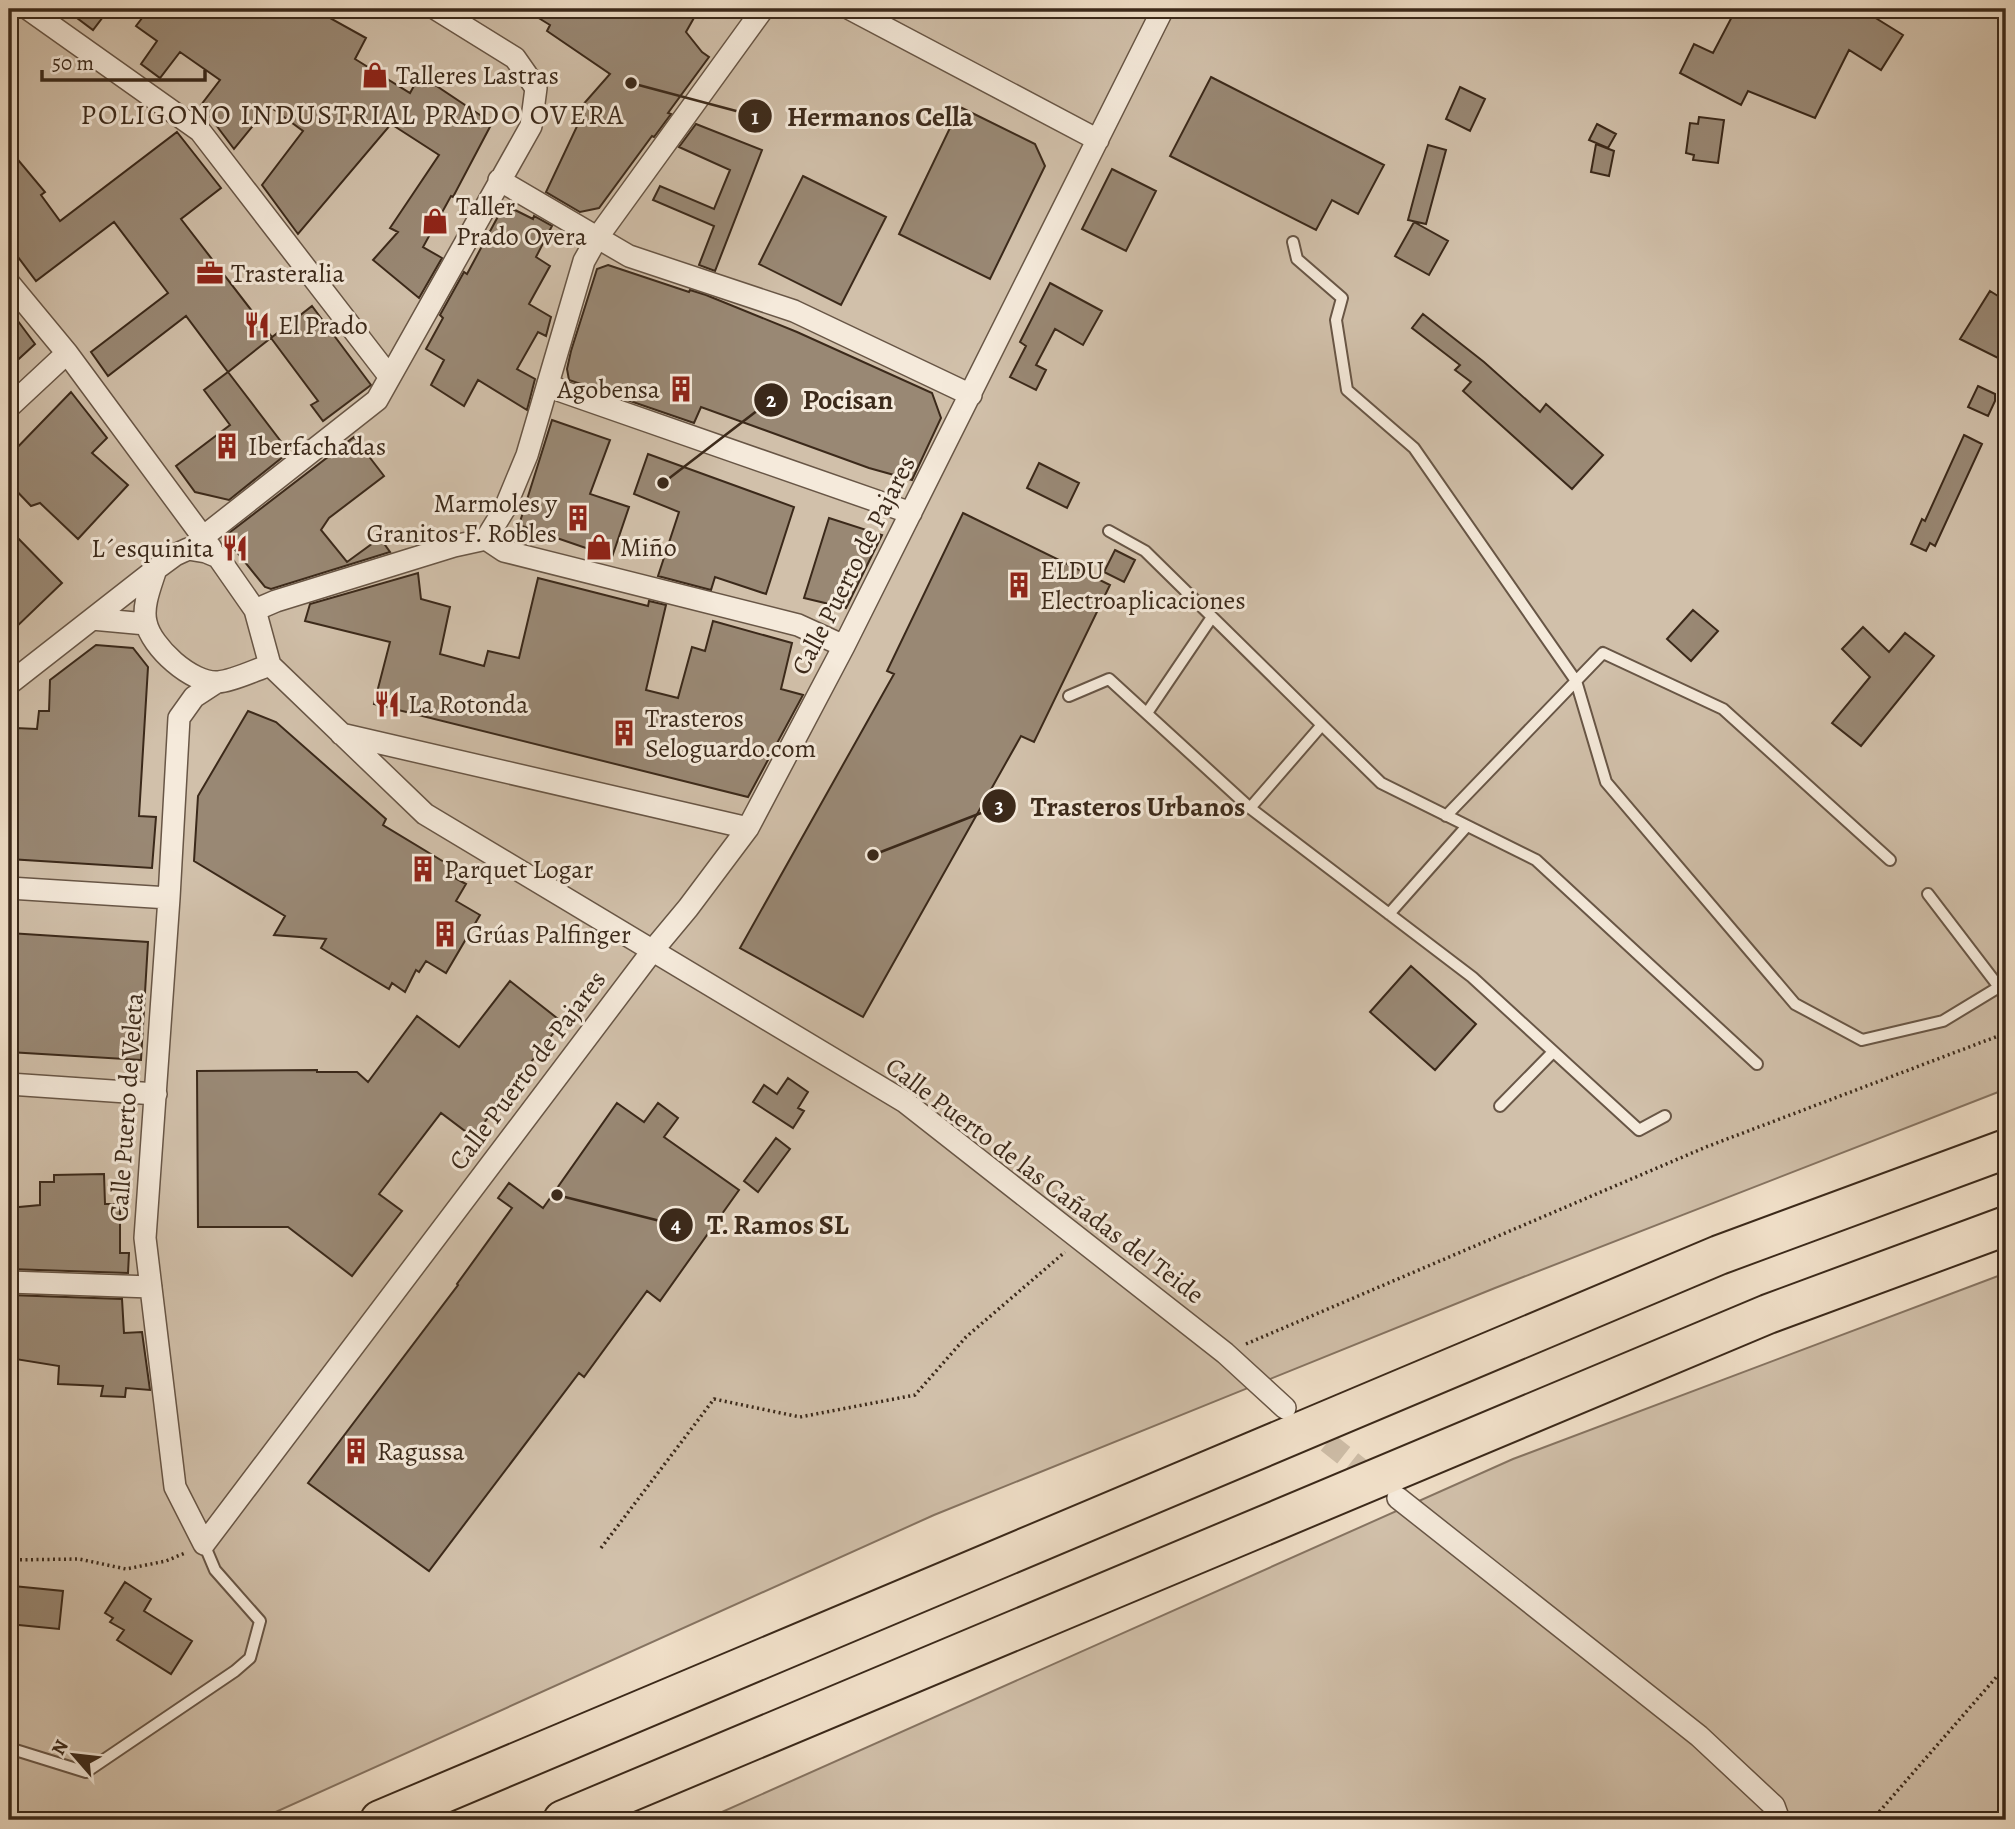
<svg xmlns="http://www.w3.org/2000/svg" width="2015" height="1829" font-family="Alegreya,serif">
<rect width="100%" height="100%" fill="#f0dfc8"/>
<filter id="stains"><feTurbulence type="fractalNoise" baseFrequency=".00286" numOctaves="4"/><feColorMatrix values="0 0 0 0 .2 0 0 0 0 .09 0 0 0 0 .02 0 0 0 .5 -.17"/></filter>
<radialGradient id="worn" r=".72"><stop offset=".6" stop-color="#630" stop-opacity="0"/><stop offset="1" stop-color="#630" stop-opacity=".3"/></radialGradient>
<path fill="#d1c0aa" stroke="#867462" stroke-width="2" d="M9,9H2006V1089L1495,1288L934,1515L258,1820H9Z
M2006,1273V1820H704L1513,1459Z"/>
<path fill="#998874" stroke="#3b291a" stroke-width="2" d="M65,9H109L93,30Z
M149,9H319L328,17L366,38L355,59L410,93L420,75L492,123L453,197L451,196L423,247L442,258L419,298L373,260L398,232L390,228L439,155L391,124L298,234L262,185L303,131L269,106L234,149L201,105L220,80L180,52L160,78L141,64L157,41L136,26Z
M524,9H699L686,32L702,52L709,57L668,113L671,114L654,137L652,136L599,208L580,212L546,192L580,120L573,116L610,74L547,31L550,25Z
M1736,9H1861L1903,35L1881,70L1849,50L1815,118L1748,91L1741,105L1680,73L1694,44L1713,53Z
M1211,77L1384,165L1358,214L1332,200L1316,230L1170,156Z
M1460,87L1485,99L1470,131L1446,119Z
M960,107L1035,144L1045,166L990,279L899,234Z
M1699,117L1724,120L1718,163L1693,160L1694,155L1686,153L1690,123L1698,124Z
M696,124L762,150L715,271L699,265L714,226L653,200L660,186L714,209L730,170L679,147Z
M1597,124L1616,134L1608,148L1589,140Z
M177,132L221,188L181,219L272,337L228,372L186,316L108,376L91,352L168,293L114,222L36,281L9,245V149L45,192L41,195L60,221Z
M1596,144L1614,151L1609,176L1591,172Z
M1428,145L1446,150L1426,224L1408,220Z
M1112,169L1156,191L1126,251L1082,229Z
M803,176L886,217L841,305L759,264Z
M511,208L533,219L534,216L552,226L536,257L550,266L529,304L551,317L546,336L538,332L517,369L535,379L527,410L478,380L464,406L431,385L444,360L426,349L443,318L440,315L464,272L467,274L502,209Z
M1414,222L1448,241L1429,275L1395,256Z
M608,265L689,292L690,290L706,295L797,332L932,393L941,418L912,480L869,468L701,407L694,423L569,380L567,369L571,351L597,269Z
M1050,283L1102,311L1083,345L1055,329L1036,365L1046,370L1036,390L1010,377L1026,346L1020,342Z
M1990,291L2006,301V346L1998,358L1960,339Z
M312,306L371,385L323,421L311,405L318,401L271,338Z
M9,309L35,344L9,368Z
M1423,314L1484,362L1540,412L1546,404L1603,455L1572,489L1463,391L1471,382L1455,370L1460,365L1412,328Z
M228,372L289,452L229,500L195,492L176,466L230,425L204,390Z
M1978,386L1995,394V401L1988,416L1968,407Z
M71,392L107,438L92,453L128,485L78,539L40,503L31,506L9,483V456Z
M552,420L610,440L590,494L629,507L612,557L519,525Z
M1964,435L1982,444L1935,546L1930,543L1926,551L1911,544L1922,519L1925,521Z
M354,437L384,476L329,518L321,530L347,562L380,538L390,552L271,589L265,587L228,541L229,533Z
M648,454L794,507L766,594L715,577L711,590L658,576L679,512L634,494Z
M1039,463L1079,483L1067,508L1027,488Z
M963,513L1110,585L1034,742L1021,736L863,1017L740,948L894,674L887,671Z
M829,518L882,535L846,608L804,598Z
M9,529L62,583L9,634Z
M1115,550L1135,560L1124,582L1104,572Z
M418,573L421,599L450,607L440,654L484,666L488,651L519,658L538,578L648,606L649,601L666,605L646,690L678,698L692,647L705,651L713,621L792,643L781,689L803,695L748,797L374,704L390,642L305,621L310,604Z
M1693,610L1718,631L1691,661L1667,639Z
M1863,627L1889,652L1905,633L1934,656L1861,746L1832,723L1870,677L1842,649Z
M96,645L133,648L148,667L139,816L156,817L152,868L9,859V735H15L16,728L37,729L39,711H49L50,680Z
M248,711L276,722L386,819L383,825L459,871L455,878L466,884L456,901L480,915L446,973L426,961L419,972L416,970L405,992L392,983L389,989L321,948L326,939L274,935L285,916L194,861L198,796Z
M9,933L148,942L141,1060L9,1052Z
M1411,966L1476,1024L1435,1070L1370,1012Z
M510,981L562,1022L473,1137L441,1113L379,1194L402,1211L352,1276L288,1227H198L197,1071L317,1070V1072H357L368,1082L417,1016L459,1047Z
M788,1078L808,1092L798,1108L804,1111L793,1128L753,1102L764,1085L777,1094Z
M617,1103L644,1122L658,1103L678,1118L664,1137L739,1190L660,1301L647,1291L584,1377L579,1373L429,1571L308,1483L458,1285L457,1284L512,1208L498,1198L509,1183L543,1208Z
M776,1138L790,1149L758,1192L744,1181Z
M104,1174L105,1204H120V1253H129L128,1273L9,1269V1208L40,1205V1182H54V1175Z
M9,1295L122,1299L124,1333L142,1332L150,1390L126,1388L125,1397L101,1396L103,1386L58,1384L59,1366L9,1358Z
M125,1582L151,1599L144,1611L192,1641L171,1674L117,1640L124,1630L110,1622L113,1618L105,1613Z
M13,1586L63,1591L59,1629L9,1624Z"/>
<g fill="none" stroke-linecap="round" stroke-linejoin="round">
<path stroke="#ccbba5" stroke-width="21" stroke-dasharray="21 10" stroke-linecap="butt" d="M1303,1423L1380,1484"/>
<g stroke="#685646" stroke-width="14">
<path id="lane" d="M1293,242L1297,259L1342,298L1336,320L1347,390L1414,448L1576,681L1606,782L1795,1004L1862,1040L1943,1021L1999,987L1928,894
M1109,531L1145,551L1381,783L1536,860L1757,1064
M1069,696L1109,679L1250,808L1472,977L1639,1130L1665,1116
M1147,713L1212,617
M1250,808L1321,726
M1446,816L1603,653L1723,709L1890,860
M1389,914L1467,826
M1500,1106L1553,1052
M9,1748L86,1772L235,1671L250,1658L260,1621L215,1570L204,1544"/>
</g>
<g stroke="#685646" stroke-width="24">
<path id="street" d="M28,9L200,131L389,376
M850,9L1098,140
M499,180L629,256L794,311L971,395
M9,283L67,353L211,548
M548,383L561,391L911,513
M9,407L67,353
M203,537L377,400L531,126L536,88L515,58L436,9
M486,539L504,551L798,625L844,646
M188,549L206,552L218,557L255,610L270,665C255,670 233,681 218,682C192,684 151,647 146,622C142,606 151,585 156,569L175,555Z
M255,610L276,601L454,546L486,539L505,508L527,455L584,261L597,238L763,9
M92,619L146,624
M270,665L425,814L905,1102L1225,1353L1285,1408
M217,682L194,697L179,718L169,898L145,1238L175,1487L204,1544L653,950L688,908L748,828L844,646L1163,9
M9,684L156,569
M341,734L748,828
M9,888L169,898
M9,1084L156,1094
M9,1282L151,1287
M1398,1498L1699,1736L1774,1806L1779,1820"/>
</g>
<g stroke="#3b291a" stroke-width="42">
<path id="highway" d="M380,1820L1719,1255L2006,1149
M563,1820L1768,1314L2006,1226"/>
</g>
<path stroke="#3b291a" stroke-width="3.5" stroke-dasharray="2 3.5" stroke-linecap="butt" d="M1246,1344L1706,1147L2006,1033
M601,1548L714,1399L800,1417L915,1395L966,1337L1065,1252
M9,1560L79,1559L126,1569L166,1561L185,1553
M1872,1820L2006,1666"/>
<use href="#lane" stroke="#f5eadb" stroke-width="10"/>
<use href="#street" stroke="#f5eadb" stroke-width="21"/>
<use href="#highway" stroke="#f0dfc8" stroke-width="38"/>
</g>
<defs>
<g id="shop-bare" transform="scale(2.1)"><path d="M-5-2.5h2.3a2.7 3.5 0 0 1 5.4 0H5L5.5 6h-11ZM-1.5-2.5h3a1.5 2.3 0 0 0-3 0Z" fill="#8f2418" stroke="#f5eadb" stroke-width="2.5" paint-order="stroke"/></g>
<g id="office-bare" transform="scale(2.1)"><path d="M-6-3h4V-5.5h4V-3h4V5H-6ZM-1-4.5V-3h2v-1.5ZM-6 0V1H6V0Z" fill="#8f2418" stroke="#f5eadb" stroke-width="2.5" paint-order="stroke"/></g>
<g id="restaurant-bare" transform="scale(2.1)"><path d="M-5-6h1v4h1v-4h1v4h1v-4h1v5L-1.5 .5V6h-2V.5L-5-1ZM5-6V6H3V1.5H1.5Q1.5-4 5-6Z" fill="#8f2418" stroke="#f5eadb" stroke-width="2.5" paint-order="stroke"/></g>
<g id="building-bare" transform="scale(2.1)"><path d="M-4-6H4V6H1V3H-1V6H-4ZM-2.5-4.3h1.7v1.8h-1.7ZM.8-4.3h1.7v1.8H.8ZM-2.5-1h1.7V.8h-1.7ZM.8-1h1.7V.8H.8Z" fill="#8f2418" stroke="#f5eadb" stroke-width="2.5" paint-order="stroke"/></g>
</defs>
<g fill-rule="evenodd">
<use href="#shop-bare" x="375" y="75"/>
<use href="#shop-bare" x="435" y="221"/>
<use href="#office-bare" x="210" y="273"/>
<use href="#restaurant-bare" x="257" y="325"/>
<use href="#building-bare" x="681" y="389"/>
<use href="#building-bare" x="227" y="446"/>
<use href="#building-bare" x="578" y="518"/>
<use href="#shop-bare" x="599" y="547"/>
<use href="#restaurant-bare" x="235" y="548"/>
<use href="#building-bare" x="1019" y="585"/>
<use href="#restaurant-bare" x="387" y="704"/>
<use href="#building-bare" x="624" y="733"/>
<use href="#building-bare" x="423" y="869"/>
<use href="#building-bare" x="445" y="934"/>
<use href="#building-bare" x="356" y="1451"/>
</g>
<g text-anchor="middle" stroke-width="6" stroke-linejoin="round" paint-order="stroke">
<g font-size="26" fill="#3b291a" stroke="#f5eadb" text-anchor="start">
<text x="396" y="84">Talleres Lastras</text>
<text x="456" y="215">Taller<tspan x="456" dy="30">Prado Overa</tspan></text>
<text x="231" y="282">Trasteralia</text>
<text x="278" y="334">El Prado</text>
<text x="660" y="398" text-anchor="end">Agobensa</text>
<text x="248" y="455">Iberfachadas</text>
<text x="557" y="512" text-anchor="end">Marmoles y<tspan x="557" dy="30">Granitos F. Robles</tspan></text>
<text x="620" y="556">Miño</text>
<text x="214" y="557" text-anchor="end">L´esquinita</text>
<text x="1040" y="579">ELDU<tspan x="1040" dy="30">Electroaplicaciones</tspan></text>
<text x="408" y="713">La Rotonda</text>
<text x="645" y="727">Trasteros<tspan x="645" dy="30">Seloguardo.com</tspan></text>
<text x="444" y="878">Parquet Logar</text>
<text x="466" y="943">Grúas Palfinger</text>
<text x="377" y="1460">Ragussa</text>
</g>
<g font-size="26" fill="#3b291a" stroke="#f5eadb">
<text transform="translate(853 565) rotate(-63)" y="9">Calle Puerto de Pajares</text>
<text transform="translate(527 1070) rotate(-53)" y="9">Calle Puerto de Pajares</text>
<text transform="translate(126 1107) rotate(-86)" y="9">Calle Puerto de Veleta</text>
<text transform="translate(1045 1180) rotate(37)" y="9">Calle Puerto de las Cañadas del Teide</text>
</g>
<g font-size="28" letter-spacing="2" fill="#3b291a" stroke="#f5eadb">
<text x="353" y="124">POLIGONO INDUSTRIAL PRADO OVERA</text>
</g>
</g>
<path fill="none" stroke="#3b291a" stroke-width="2.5" d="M631 83L755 116M663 483L771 400M873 855L999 806M557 1195L676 1225"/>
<g fill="#3b291a" stroke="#f5eadb" stroke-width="2.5">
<circle cx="631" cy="83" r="7"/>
<circle cx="663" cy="483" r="7"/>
<circle cx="873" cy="855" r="7"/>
<circle cx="557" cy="1195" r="7"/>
<circle cx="755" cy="116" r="18"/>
<circle cx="771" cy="400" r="18"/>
<circle cx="999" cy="806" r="18"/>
<circle cx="676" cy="1225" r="18"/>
</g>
<g font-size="21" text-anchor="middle" font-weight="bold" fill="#fff">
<text x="755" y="124">1</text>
<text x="771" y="407">2</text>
<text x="999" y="813">3</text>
<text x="676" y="1232">4</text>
</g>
<g font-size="28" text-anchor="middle" font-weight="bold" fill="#3b291a" stroke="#f5eadb" stroke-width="6" stroke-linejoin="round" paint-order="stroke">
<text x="880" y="126">Hermanos Cella</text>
<text x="848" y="409">Pocisan</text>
<text x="1138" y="816">Trasteros Urbanos</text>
<text x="778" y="1234">T. Ramos SL</text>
</g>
<rect width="2015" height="1829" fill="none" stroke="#f0dfc8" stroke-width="35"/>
<rect x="10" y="10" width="1994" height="1808" fill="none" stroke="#3b291a" stroke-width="3.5"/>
<rect x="18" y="18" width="1980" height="1794" fill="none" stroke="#3b291a" stroke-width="2"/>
<g transform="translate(74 1755) rotate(298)" stroke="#f5eadb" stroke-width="5" paint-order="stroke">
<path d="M0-5L12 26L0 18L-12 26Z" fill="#3b291a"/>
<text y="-10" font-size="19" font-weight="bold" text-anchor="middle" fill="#3b291a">N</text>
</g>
<path d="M42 70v10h163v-10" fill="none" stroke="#3b291a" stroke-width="3.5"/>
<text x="52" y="70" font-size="21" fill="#3b291a" stroke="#f5eadb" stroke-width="5" paint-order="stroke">50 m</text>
<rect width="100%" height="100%" filter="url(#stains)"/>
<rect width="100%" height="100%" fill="url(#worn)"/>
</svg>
